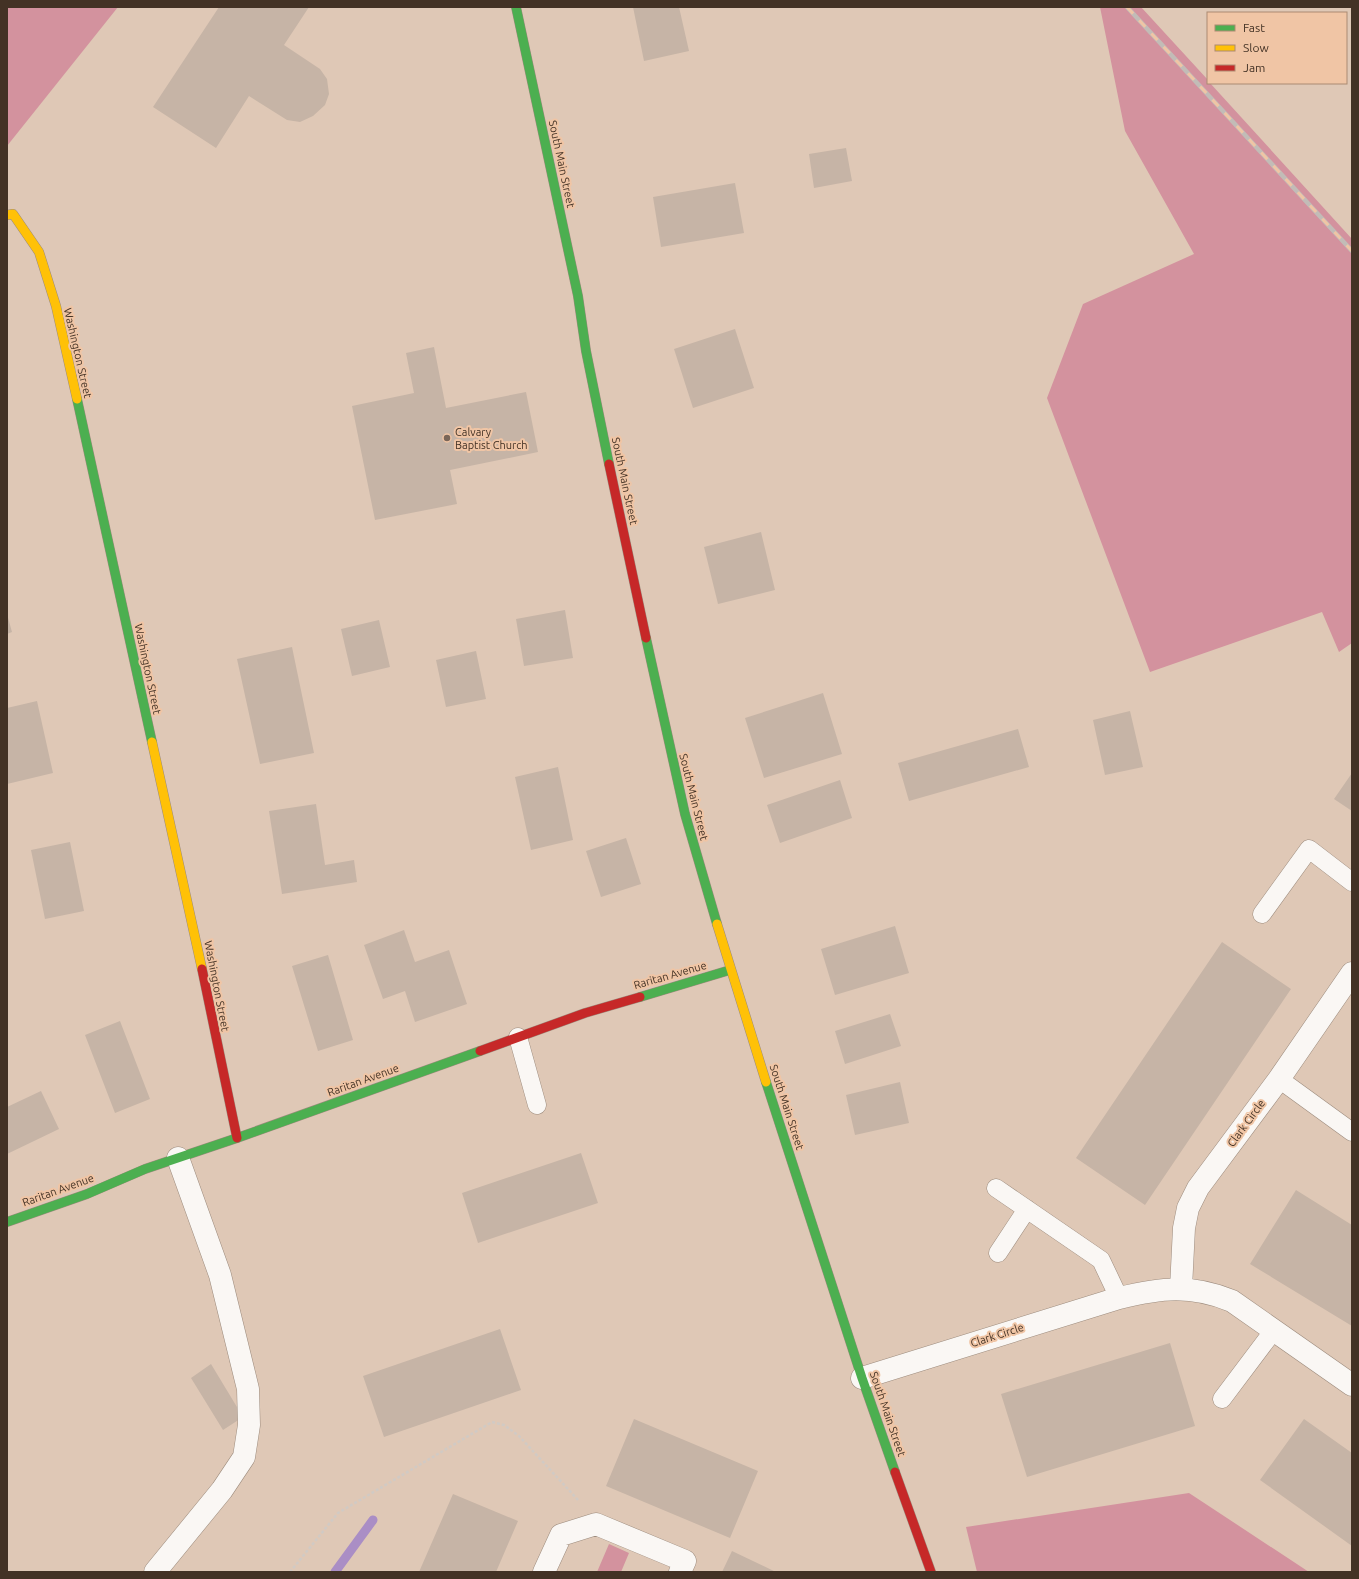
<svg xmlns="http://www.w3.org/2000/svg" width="1359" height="1579" font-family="Ubuntu,sans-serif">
<rect width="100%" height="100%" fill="#dfc8b6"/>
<path fill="#d3929e" d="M7,7H118L7,146Z
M1100,7H1141L1208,80V83H1210L1352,239V643L1339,652L1322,612L1150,672L1047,398L1083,304L1194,254L1125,131Z
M1189,1493L1309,1572H977L966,1527Z
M609,1544L629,1553L621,1572H597Z"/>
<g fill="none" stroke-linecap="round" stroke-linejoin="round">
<path stroke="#aa8ec5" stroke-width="9" d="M335,1572L373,1520"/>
</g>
<path fill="#c6b4a6" d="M219,7H309L284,45L320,69L327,79L329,94L325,105L313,116L300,122L287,120L249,96L216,148L153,107Z
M633,7H679L689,51L644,61Z
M846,148L852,181L814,188L809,154Z
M735,183L744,233L661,247L653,197Z
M735,329L754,388L693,408L674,349Z
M434,347L446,408L526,392L538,452L450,470L457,504L375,520L352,406L414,393L406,353Z
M761,532L775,590L718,604L704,547Z
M565,610L573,658L524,666L516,619Z
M7,614L12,632L7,634Z
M379,620L390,667L352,676L341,629Z
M292,647L314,753L260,764L237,659Z
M476,651L486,699L446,707L436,660Z
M823,693L842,754L764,778L745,718Z
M37,701L53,773L7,784V708Z
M1130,711L1143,767L1105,775L1093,720Z
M1018,729L1029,767L909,801L898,763Z
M558,767L573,840L531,850L515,777Z
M1352,773V811L1334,799Z
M840,780L852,818L780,843L767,805Z
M316,804L325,865L354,860L357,882L282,894L269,811Z
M626,838L641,884L601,897L586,851Z
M70,842L84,911L45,919L31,850Z
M895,926L909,973L835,995L821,949Z
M404,930L415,962L449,950L467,1004L415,1022L405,991L383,999L364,945Z
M1222,942L1291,989L1145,1205L1076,1158Z
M328,955L353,1040L318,1051L292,966Z
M890,1014L901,1046L845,1064L835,1031Z
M120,1021L150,1099L115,1113L85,1035Z
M900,1082L909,1123L855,1135L846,1095Z
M41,1091L59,1129L7,1154V1107Z
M581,1153L598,1203L478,1243L462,1193Z
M1296,1190L1352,1225V1326L1250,1264Z
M500,1329L521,1390L384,1437L363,1376Z
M1170,1343L1195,1426L1027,1477L1001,1394Z
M211,1364L243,1417L223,1430L191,1378Z
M634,1419L758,1471L730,1538L606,1486Z
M1304,1419L1352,1453V1546L1260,1480Z
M453,1494L518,1521L496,1572H419Z
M732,1551L776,1572H722Z"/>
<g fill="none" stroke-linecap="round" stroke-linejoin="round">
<g stroke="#9c8b7d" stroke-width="19">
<path id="lane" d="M1262,914L1309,849L1352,882
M518,1037L537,1105
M1279,1079L1352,1132
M996,1188L1101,1260L1119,1298
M998,1253L1027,1209
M1222,1399L1274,1330"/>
</g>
<g stroke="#9c8b7d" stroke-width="23">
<path id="street" d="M1181,1288L1184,1228L1188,1208L1198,1188L1279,1079L1352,973
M862,1378L1119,1298C1161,1288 1190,1284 1232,1301L1352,1385
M155,1572L222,1490L244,1457L249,1425L248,1389L220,1275L178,1158
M544,1572L561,1535L596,1524L685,1561L680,1572"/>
</g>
<g stroke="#9c8b7d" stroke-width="10">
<path id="fast" d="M516,7L578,296L586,351L609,464
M77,399L152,742
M646,638L685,814L717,924
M640,997L730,970
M766,1082L862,1378L895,1472
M7,1222L87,1194L145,1169L237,1138L480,1051"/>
</g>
<g stroke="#9c8b7d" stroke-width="10">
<path id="slow" d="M7,215L13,214L39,252L56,306L77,399
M152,742L202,969
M717,924L766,1082"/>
</g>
<g stroke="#9c8b7d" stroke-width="10">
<path id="jam" d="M609,464L646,638
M202,969L237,1138
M480,1051L585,1013L640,997
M895,1472L931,1572"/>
</g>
<path stroke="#d1cac4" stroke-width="2.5" stroke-dasharray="3 2" stroke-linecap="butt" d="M290,1572L338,1513L492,1422L504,1425L519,1436L579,1501"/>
<use href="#lane" stroke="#faf7f4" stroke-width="18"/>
<use href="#street" stroke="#faf7f4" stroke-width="22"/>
<use href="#fast" stroke="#4caf50" stroke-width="9"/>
<use href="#slow" stroke="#ffc107" stroke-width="9"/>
<use href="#jam" stroke="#c62828" stroke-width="9"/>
<g stroke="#c2bcb7" stroke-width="4.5">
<path id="rail" d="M1127,7L1352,251"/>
</g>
<use href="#rail" stroke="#f0c5a5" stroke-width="3" stroke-dasharray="9" stroke-linecap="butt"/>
</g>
<circle fill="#7a6658" stroke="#f0c5a5" stroke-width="1.5" cx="447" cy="438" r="4"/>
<g text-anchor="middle" stroke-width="4" stroke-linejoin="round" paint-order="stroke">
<g font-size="11" fill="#433225" stroke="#f0c5a5">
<text transform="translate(562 164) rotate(78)" y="4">South Main Street</text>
<text transform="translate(78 353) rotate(77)" y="4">Washington Street</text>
<text transform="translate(625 481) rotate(78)" y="4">South Main Street</text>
<text transform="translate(148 669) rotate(78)" y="4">Washington Street</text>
<text transform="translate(694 797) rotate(76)" y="4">South Main Street</text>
<text transform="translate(670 975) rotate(-16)" y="4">Raritan Avenue</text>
<text transform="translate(217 986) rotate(79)" y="4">Washington Street</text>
<text transform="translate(363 1080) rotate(-20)" y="4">Raritan Avenue</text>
<text transform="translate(787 1107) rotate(72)" y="4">South Main Street</text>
<text transform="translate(1246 1123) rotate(-54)" y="4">Clark Circle</text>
<text transform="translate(58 1190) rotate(-20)" y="4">Raritan Avenue</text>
<text transform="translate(997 1335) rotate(-18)" y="4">Clark Circle</text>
<text transform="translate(888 1414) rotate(71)" y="4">South Main Street</text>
</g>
<g font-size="11" fill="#433225" stroke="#f0c5a5" text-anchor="start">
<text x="455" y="436">Calvary<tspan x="455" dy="13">Baptist Church</tspan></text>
</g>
</g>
<rect width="1359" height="1579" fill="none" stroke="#433225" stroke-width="16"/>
<rect x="1207" y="12" width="140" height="72" fill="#f0c5a5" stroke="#ab8a72"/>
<rect x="1215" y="25" width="20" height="6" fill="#4caf50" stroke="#ab8a72"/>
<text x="1243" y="32" font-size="12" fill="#433225">Fast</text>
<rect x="1215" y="45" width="20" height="6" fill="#ffc107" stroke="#ab8a72"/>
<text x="1243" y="52" font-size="12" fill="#433225">Slow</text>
<rect x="1215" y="65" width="20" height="6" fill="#c62828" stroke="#ab8a72"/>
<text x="1243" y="72" font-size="12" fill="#433225">Jam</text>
</svg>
